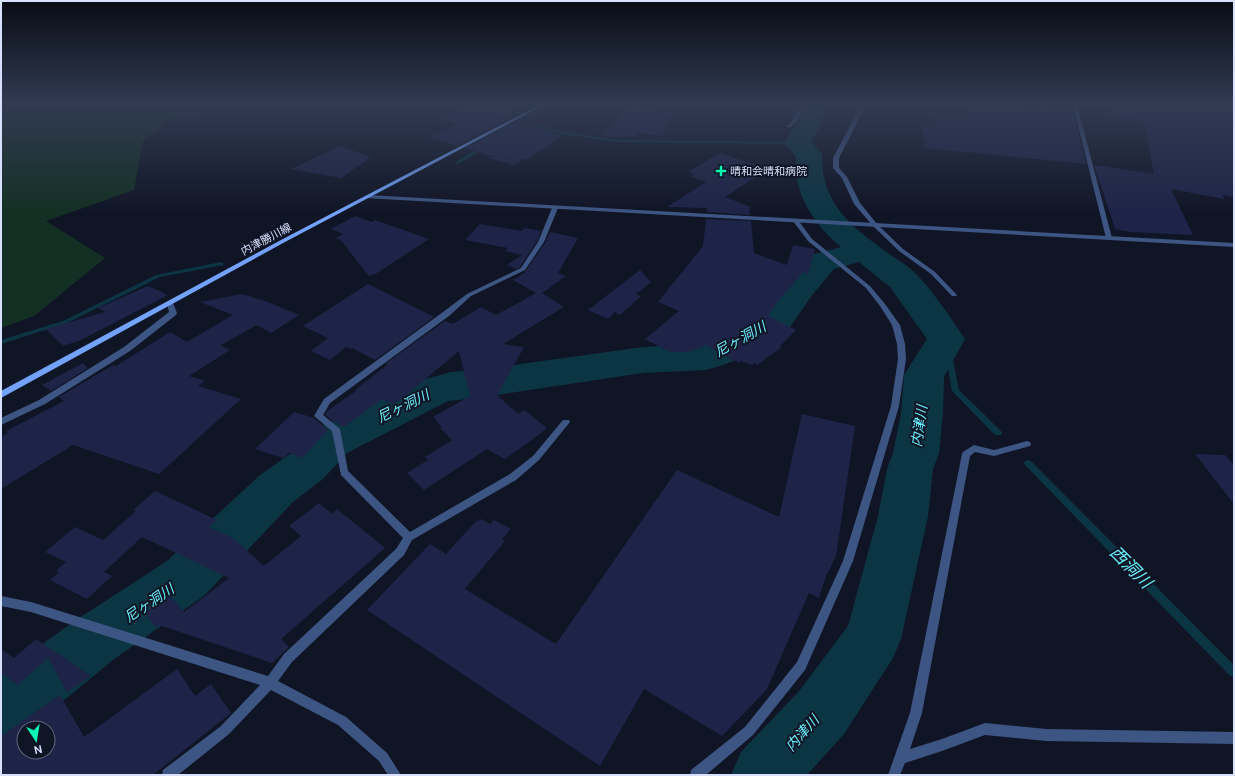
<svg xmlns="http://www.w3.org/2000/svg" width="1235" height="776" font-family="'DM Sans','Noto Sans JP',sans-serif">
<rect width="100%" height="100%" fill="#101526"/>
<path fill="#143024" d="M1,105H324L242,107L173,118L143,141L134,190L46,221L105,258L34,316L1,328Z"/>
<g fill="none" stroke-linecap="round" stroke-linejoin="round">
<path fill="#0c3543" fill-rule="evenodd" d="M532,123L562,132L619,140L797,142L799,143L797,144L619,142L561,134L532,125L519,130L517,129Z
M483,146L487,147L458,164L454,163Z
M221,262L224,264L223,265L160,277L67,323L1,344V340L63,321L156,275Z
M946,337L949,339L959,390L1001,431L1002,433L1001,435H995L952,391L943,339Z
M1028,460L1031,461L1234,665V677L1230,676L1025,465L1024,463L1025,461Z"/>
<path fill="#0c3543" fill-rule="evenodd" d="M808,105H831L811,142L822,154C821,204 851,226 888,253C896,259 905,264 913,271C931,288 951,318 965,339L944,377L943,414L939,453L933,469L928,516L901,639L893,658L844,734L807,775H731L741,752L800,690L848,626L878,516L887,469L893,453L901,414L904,375L927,339L890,287L859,262L834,269L813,294L790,327L744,357L720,366L706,370L643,373L477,398L448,401L347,453L323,479L293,502L205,595L113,660L46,715L28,728H24L23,732L1,741V674L73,622L167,561L259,476L291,453L315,429L418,381L451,372L477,370L643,347L702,344L716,339L764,311L788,280L810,255L841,247C813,223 793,194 796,156L784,143Z"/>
</g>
<path fill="#1d2447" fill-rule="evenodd" d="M464,105H523L500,118L507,120L457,146L428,137L459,124L435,118Z
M631,105L654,107L652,110L675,112L662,136L637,133L635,137L626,136L625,138L601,136Z
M963,105H1019L1039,107V105L1071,106L1086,164L925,148L922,125L935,126L933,115L962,118Z
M1107,105H1234V197L1223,195L1224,199L1171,189L1193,235L1131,232L1115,229L1094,165L1154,174L1144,121L1106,117Z
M515,122L563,136L526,160L523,159L514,165L488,158L491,156L465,148Z
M340,146L371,157L341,178L291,169Z
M720,153L762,167L759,169L762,170L754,175L757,176L725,197L751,207L749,209L750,215L707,212V208L667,207L706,182L691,176L694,174L688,172Z
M355,216L372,222L375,220L429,239L377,273L369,276L342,242H343L336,238L343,234L331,229Z
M706,219L751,221L754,253L787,265L793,245L815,249L808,274L803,272L774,306H775L768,316L796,330L780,346L782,347L757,365L755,363L752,365L741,361L739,363L734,360H732L706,345L689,352H670L645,339L679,311L658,302L703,246Z
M480,224L522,231L524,228L541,231L537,241L520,267L516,269L507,265L522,255L505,251L508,248L465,240Z
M550,232L578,238L558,273L566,276L542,293L564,307L503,344L524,347L497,395L518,414L524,410L547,428L540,434L505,459L487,449L424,490L407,473L428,460L425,457L452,440L440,428L442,427L433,417L470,396L459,351L398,402L397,401L393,405L382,399L344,427L336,422L335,423L325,415L327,411L356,391L355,390L387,365L385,364L445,321L453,324L481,307L496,315L536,293L513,280L526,272H525L545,243Z
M640,270L651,282L636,294L641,296L620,315L615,312L608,319L588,310Z
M368,284L434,317L375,360L352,348L351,349L346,347L330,360L311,351L328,338L303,326Z
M148,286L168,295L81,340L63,346L46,329L105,312L98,308Z
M242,294L265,301L299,315L271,333L257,325L221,345L230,350L189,376L205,381L198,386L241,399L159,474L73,445L1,489V437L8,433L6,431L64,401L59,397L113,365L116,366L170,332L187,342L233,315L200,302Z
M83,363L88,368L51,391L42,385Z
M294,412L314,418L328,430L302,458L289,453L283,458L255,449Z
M802,414L855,426L836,556L826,576L819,598L809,593L767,689L722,736L644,689L600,766L367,610L430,544L446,554L477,520L479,521L481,519L490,524L494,520L511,529L502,539L505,541L465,589L556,644L677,470L779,517Z
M1195,454L1225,455L1234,465V504Z
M155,491L217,520L209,527L233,538L264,566L301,536L289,526L319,503L332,514L337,509L385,548L281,639L289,647L272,663L159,625L156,628L145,613L170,596L184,612L229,578L142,537L104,572L112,576L87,599L50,580L59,572L56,571L66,562L45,552L75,527L103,540L136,511L133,510Z
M36,639L39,641L91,676L67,692L48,658L18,685L1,673V649L14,658Z
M177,669L195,696L211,684L231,713L153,775H1V736L60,695L84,737ZM24,728H48V752H24Z"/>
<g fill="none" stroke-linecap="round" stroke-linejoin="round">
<path fill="#3d5583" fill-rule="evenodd" d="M801,105H805L796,122L791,127H787V126L792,121Z
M861,105H865L858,121L839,158V168L847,177L860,203L877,224L903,249L935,272L956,294L957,295L956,296H952L931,274L899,251L873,226L854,204L842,178L833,168V158Z
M1073,105H1077L1112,238L1111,239H1107L1106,238Z
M555,206L558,208L544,242L525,270L471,296L449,316L330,403L323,415L340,429L348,471L410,532L510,474L533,456L563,420H569L570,422L539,460L516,480L412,540L404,555L292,662L278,681L346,717L387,753L401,775H388L379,761L338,725L271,690L229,734L178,775H162L163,770L221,726L260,685L31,612L1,606V596L31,602L268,676L284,654L396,549L403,538L341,475L332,431L314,416L324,399L443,312L467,294L521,268L538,242L552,208Z
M796,219L798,220L812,239L870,286L885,304L900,325L905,344L906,359L899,406L853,561L805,670L753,735L706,775H690L691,770L745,727L797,662L843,561L891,406L898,359L897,344L892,325L880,306L866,288L808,241L793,221Z
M170,301L173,303L177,313L176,315L130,351L45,404L1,425V418L39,400L124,347L169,312L167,303Z
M1027,441L1030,442L1031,444L1030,446L994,456L975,452L970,456L922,713L910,749L942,739L985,723L1046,729L1234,732V744L1046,741L985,735L942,751L905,763L900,775H888L910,713L962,454L963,452L974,445L994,450Z"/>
<path fill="#3d5583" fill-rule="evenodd" d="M367,195L1234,243V247L365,198V196Z"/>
<path fill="#72a2fa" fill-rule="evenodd" d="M539,105H544L285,242L1,398V391L281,240Z"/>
</g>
<linearGradient id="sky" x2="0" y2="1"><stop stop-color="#090c15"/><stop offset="0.49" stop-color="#313b52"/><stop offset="1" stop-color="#313b52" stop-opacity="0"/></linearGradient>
<rect width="1235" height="213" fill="url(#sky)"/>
<path fill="#0af6b4" stroke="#101526" stroke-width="1.5" d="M719 165h4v4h4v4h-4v4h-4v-4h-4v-4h4z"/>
<g text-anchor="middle" stroke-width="4" stroke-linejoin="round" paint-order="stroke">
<g font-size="11" fill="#d7e1fe" stroke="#101526" text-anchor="start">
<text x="730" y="175">晴和会晴和病院</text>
</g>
<g font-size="11" fill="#d7e1fe" stroke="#101526">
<text transform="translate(266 239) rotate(-28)" y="4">内津勝川線</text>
</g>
<g font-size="14" font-style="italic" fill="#69eefa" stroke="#101526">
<text transform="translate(740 339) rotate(-29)" y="5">尼ヶ洞川</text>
<text transform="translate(403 406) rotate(-26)" y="5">尼ヶ洞川</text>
<text transform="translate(919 426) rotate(-82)" y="5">内津川</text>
<text transform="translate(149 603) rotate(-34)" y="5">尼ヶ洞川</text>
<text transform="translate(802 733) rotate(-48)" y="5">内津川</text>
</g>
<g font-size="17" font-style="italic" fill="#69eefa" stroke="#101526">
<text transform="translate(1131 567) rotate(45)" y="6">西洞川</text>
</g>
</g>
<rect width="1235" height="776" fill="none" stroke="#d7e1fe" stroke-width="4"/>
<g transform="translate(36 740) rotate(168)"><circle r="19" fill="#101526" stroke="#60677c"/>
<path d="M0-3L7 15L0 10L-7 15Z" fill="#0af6b4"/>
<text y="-6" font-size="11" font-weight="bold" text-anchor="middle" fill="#d7e1fe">N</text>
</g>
</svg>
